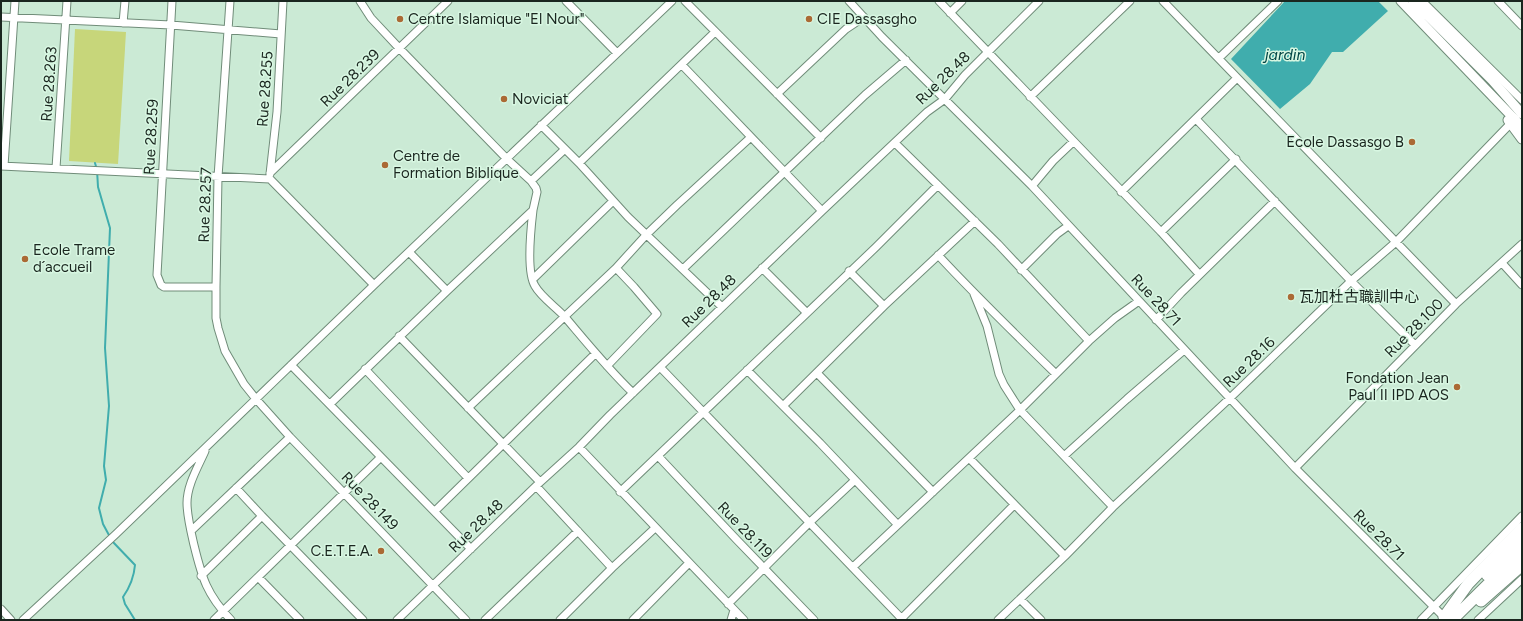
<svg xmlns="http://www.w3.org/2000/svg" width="1523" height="621" font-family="Figtree,'Noto Sans SC',sans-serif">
<rect width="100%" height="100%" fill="#cbead5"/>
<path fill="#c7d67a" d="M75,29L126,32L118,164L69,161Z"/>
<path fill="#40adad" d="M1285,1H1378L1388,11L1343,52H1332L1310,84L1280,109L1231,59Z"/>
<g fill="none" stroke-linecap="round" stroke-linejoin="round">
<path stroke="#40adad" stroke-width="2" d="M95,163L97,170L98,187L110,228L105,348L109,406L104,466L106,480L99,508L103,524L110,537
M112,541L135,565C134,577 130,587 123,597L125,604L135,620"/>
<g stroke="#708c79" stroke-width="9">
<path id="minor" d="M172,1L157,275L161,285L164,287H216
M230,1L218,177L216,287V318L218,328L225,351L244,384L256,399L290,437L466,620
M566,1L617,53
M685,1L821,138
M849,1L882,37L1032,186L1295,468L1444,617
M939,1L1161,232L1199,274
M1163,1L1456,304
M1422,1L1522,100
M1498,1L1522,26
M950,13L962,1
M1,17L171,25L281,34
M123,23L125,1
M1219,58L1278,1
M682,65L822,211
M777,94L846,29L864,17
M1030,97L1130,1
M1196,119L1351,281L1415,345
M541,125L579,163L628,217L722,307
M895,143L998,244L1089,341
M579,163L715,32
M1,166L270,179L374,285
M4,166L15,1
M56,168L67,1
M270,173L448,1
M270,174L277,112L283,1
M531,181L565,149
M1032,186L1053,161L1073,142
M1121,192L1237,78
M533,210C531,227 526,272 535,286C541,297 556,307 565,317C587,343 608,369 633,393
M1161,232L1236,159
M409,252L447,291
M938,255C976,296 1016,335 1056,374
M1502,263L1522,285
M762,268L806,312
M683,269L865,95L906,60
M1021,270L1057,234L1068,226
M849,271L884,306
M533,279L613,201
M974,294L987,326L999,374L1004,385L1020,410L1113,507
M1156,320L1181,293L1275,201
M399,336L540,482
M291,365L471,549
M607,366L657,314L634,287L616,268
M660,367L903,620
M365,369L468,478
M747,370L820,443L897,524
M817,373L933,492
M330,404L447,291L533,210L537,192L536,188L531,181L507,159L400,49L371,18L360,1
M783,406L884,306L975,221
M468,408L616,268L647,234L677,205L751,137
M579,447L744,620
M205,451C198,467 187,485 187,503C187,516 191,532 194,545C202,578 207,595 231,620
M658,456L736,539L814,620
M1064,456L1127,399L1184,350
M969,458L1065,556
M1295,468L1456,304L1522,244
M536,486L612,568
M236,488L262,516L363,620
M620,492L876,247L938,185
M435,511L595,354
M191,531L290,437
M853,567L1020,410L1089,341L1115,318L1139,301
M201,576L262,516
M258,577L300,620
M1020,599L1041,620
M728,604L809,523L855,480
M1,609L11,620
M23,620L116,534L374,285L672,1
M214,620L381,457
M397,620L536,486L579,447L610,415L822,211L927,112L945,99L965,75L1039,1
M485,620L578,531
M560,620L612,568L655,528
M633,620L689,563
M731,620L734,610
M900,620L1014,505
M998,620L1065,556L1113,507L1229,399L1351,281L1396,242L1513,121
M1421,620L1522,516
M1478,620L1522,579"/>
</g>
<g stroke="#708c79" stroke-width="11">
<path id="major" d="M1401,1L1522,127
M1413,1L1492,80L1522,114
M1508,120L1522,139"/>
</g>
<g stroke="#708c79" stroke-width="13">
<path id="highway" d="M1487,575L1522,540
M1481,601L1522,565
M1444,617L1468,584L1522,528
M1452,620L1522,551"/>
</g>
<use href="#minor" stroke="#fff" stroke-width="7"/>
<use href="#major" stroke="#fff" stroke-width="9"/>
<use href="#highway" stroke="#fff" stroke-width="11"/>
</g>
<g fill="#ab6a35" stroke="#d8f7e2" stroke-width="1.5">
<circle cx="400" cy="19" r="4"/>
<circle cx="809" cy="19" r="4"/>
<circle cx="504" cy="99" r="4"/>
<circle cx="1412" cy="142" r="4"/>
<circle cx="385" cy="165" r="4"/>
<circle cx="25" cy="259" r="4"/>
<circle cx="1291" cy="297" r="4"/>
<circle cx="1457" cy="387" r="4"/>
<circle cx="381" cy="551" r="4"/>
</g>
<g text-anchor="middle" stroke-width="3" stroke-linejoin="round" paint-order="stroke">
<g font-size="15" fill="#1a261f" stroke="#d8f7e2" text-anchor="start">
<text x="408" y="24">Centre Islamique "El Nour"</text>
<text x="817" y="24">CIE Dassasgho</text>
<text x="512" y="104">Noviciat</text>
<text x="1404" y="147" text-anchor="end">Ecole Dassasgo B</text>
<text x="393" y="161">Centre de<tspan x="393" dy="17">Formation Biblique</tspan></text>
<text x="33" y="255">Ecole Trame<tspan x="33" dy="17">d´accueil</tspan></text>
<text x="1299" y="302">瓦加杜古職訓中心</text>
<text x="1449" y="383" text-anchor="end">Fondation Jean<tspan x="1449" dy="17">Paul II IPD AOS</tspan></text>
<text x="373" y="556" text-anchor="end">C.E.T.E.A.</text>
</g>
<g font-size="15" fill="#1a261f" stroke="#d8f7e2">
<text transform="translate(350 78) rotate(-44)" y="5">Rue 28.239</text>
<text transform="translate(943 78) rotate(-44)" y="5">Rue 28.48</text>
<text transform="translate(49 84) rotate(-86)" y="5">Rue 28.263</text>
<text transform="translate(265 89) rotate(-86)" y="5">Rue 28.255</text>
<text transform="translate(151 137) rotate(-87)" y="5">Rue 28.259</text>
<text transform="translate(205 205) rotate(-88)" y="5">Rue 28.257</text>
<text transform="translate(1156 300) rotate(47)" y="5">Rue 28.71</text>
<text transform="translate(709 301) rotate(-44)" y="5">Rue 28.48</text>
<text transform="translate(1414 328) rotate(-45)" y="5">Rue 28.100</text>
<text transform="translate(1249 362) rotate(-44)" y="5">Rue 28.16</text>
<text transform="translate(370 501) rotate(46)" y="5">Rue 28.149</text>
<text transform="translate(476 526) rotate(-44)" y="5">Rue 28.48</text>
<text transform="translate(745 530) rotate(46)" y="5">Rue 28.119</text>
<text transform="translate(1379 535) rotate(45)" y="5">Rue 28.71</text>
</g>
<g font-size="16" font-style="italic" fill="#004545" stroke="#d8f7e2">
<text x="1285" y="60">jardin</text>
</g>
</g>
<rect width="1523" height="621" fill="none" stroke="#1a261f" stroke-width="4"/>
</svg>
